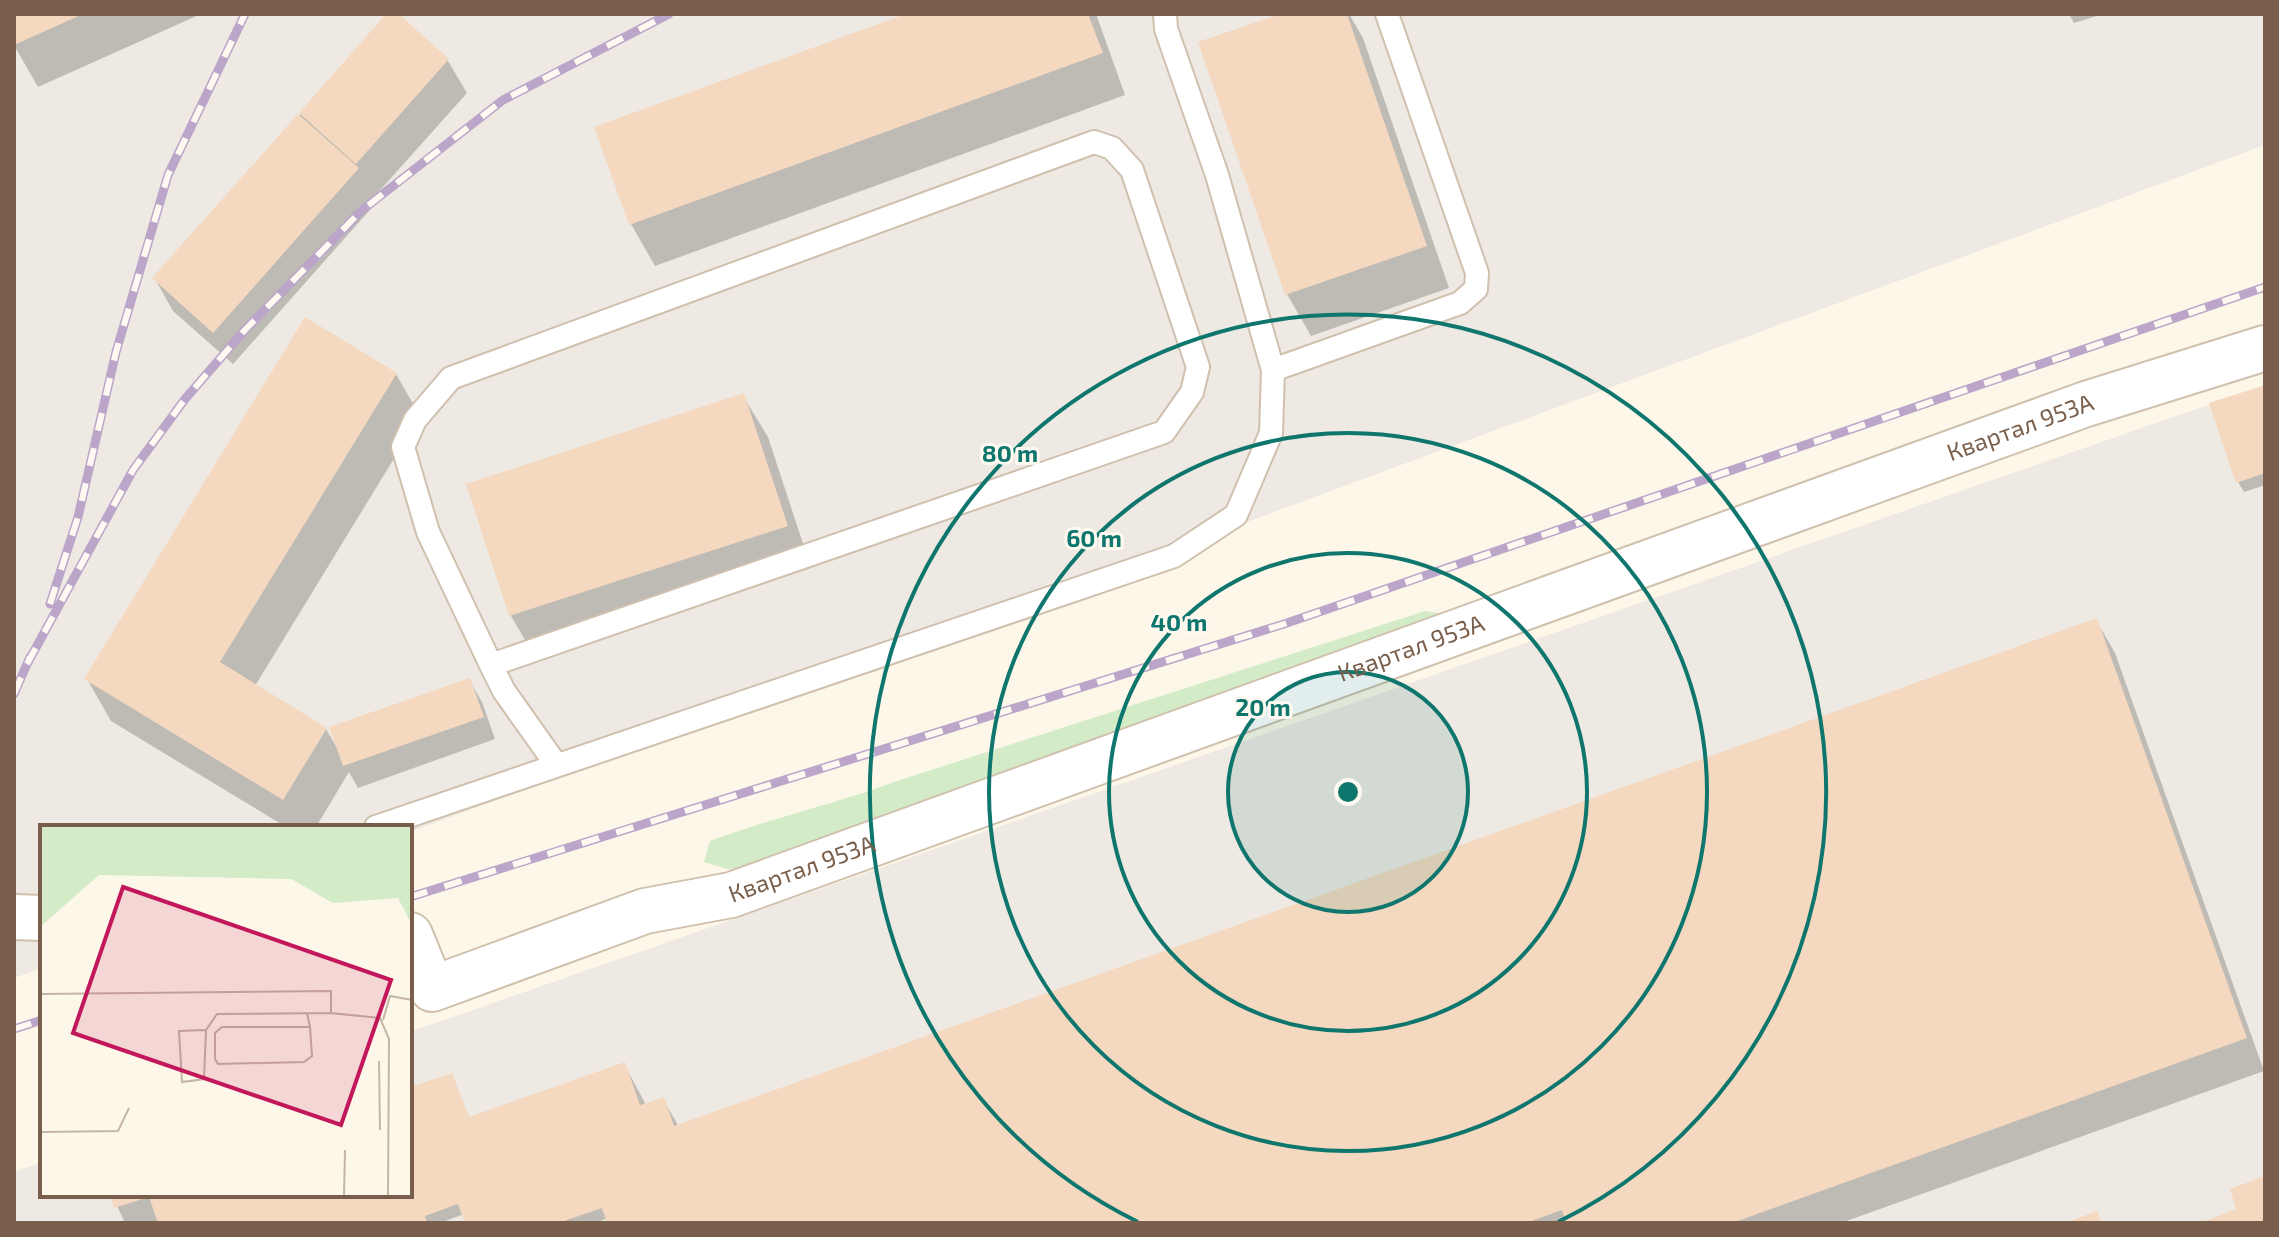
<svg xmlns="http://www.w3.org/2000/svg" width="2279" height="1237" font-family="'Exo 2',sans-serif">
<rect width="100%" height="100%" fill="#fdf7e9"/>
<path fill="#eee9e2" d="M14,14H2265V145L410,832V827H42V968L14,978Z
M2265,385V1223H14V1172L42,1162V1195H410V1032Z"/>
<path fill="#d3ecc7" d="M1425,611L1438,613L1445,622L761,865L727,869L704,862L710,841C772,818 835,804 897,781Z"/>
<path fill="#0003" d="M14,14H201L38,87L14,45Z
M389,14H395L448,61L467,93L374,197L377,202L233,364L173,311L155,279Z
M912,14H1096L1125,95L655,266L631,224L596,128Z
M1286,14H1349L1363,38L1449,288L1311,336L1287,294Z
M2069,14H2103L2074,23Z
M396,374L420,416L255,686L326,729L336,746L469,680L482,702L495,739L358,788L349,772L316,827H286L111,721L87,679Z
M2265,387V485L2244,492L2238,482Z
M743,396L768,437L811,568L535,657L511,616L469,485Z
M2096,620L2115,653L2264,1071L1841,1223H609L608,1218L595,1223H467L464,1214L440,1223H125L112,1195H410V1089L451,1075L470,1119L624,1064L646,1105L663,1099L679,1127Z"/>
<path fill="#f4d9c0" d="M14,14H83L14,45Z
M386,14H399L449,59L356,164L299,113Z
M906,14H1088L1103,53L629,225L594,127Z
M1280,14H1347L1427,246L1285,295L1198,42Z
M298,114L359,168L213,333L152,278Z
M305,317L397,373L220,662L327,728L283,800L84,679Z
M2265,385V473L2236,483L2209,403Z
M744,393L788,526L509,616L466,484Z
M2097,618L2247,1038L1732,1223H1566L1562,1210L1526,1223H607L602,1208L558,1223H465L458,1204L425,1216L427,1223H158L149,1197L114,1208L110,1195H410V1087L452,1073L469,1117L625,1062L640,1105L664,1097L674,1126Z
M470,678L484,717L343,766L329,727Z
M2265,1176V1223H2200L2236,1209L2230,1189Z
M2097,1211L2101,1223H2065Z"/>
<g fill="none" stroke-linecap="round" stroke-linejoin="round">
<g stroke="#d0c0ae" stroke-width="26">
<path id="service" d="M1273,370L1460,303L1476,289L1477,273L1387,14
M491,665L1164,432L1192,392L1198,367L1132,170L1112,148L1094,142L451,378L415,420L403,447L428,532L491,665L504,691L555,763
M376,827L1174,556L1236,515L1271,433L1273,370L1217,175L1166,29L1165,14"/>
</g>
<g stroke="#d0c0ae" stroke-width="48">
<g id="minor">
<path d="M14,917L42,918"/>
<path id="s1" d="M410,935L432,989L645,911L731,895L2086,404L2265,348"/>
</g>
</g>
<use href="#service" stroke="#fff" stroke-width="22"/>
<use href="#minor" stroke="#fff" stroke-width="44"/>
<g stroke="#bba6c9" stroke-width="9">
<path id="rail" d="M50,604L78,517L116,352L168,175L245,14
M27,664L133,470L185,399L244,331L361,211L503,100L669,14
M14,694L30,657
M410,897L1284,624L2265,287
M14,1029L42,1020"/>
</g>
<use href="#rail" stroke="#fffaf1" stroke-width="6" stroke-dasharray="18" stroke-linecap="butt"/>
</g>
<circle cx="1348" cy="792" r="120" fill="#0f766e" fill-opacity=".12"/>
<g fill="none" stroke="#0f766e" stroke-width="4">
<circle cx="1348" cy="792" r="120"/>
<circle cx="1348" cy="792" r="239"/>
<circle cx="1348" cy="792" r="359"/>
<path d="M1138 1222A478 478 0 1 1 1558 1222"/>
</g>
<g text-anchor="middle" stroke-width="6" stroke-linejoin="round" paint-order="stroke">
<g font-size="24" fill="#795f4b" stroke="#fffaf1">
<text dy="8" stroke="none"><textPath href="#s1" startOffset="1744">Квартал 953А</textPath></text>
<text dy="8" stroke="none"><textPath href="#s1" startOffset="1096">Квартал 953А</textPath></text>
<text dy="8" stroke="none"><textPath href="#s1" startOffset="448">Квартал 953А</textPath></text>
</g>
</g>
<g transform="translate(40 825)">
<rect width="372" height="372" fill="#fdf7e9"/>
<path d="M0,0H372V100L358,73L293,78L251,54L59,50L0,102Z" fill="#d3ecc7"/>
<path fill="none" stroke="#c4b5a5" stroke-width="2" d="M0,169L291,166V188L340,193L349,214L348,372M267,188L270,202L272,231L264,237L178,239L175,234V208L182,202H270M343,195L350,171L372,175M166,205L139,206L142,257L164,254L166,205L177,189L291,188M339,236L340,305M0,307L78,306L89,283M304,372L305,325"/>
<path fill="#c2185b" fill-opacity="0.15" stroke="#c2185b" stroke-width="4" d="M83,62L351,155L301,300L33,208Z"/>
<rect width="372" height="372" fill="none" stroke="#795f4b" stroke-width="4"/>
</g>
<circle cx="1348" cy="792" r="12" fill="#0f766e" stroke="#fffaf1" stroke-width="4"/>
<g font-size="24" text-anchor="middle" font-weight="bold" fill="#0f766e" stroke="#fffaf1" stroke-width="6" stroke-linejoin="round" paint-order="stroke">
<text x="1010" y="462">80 m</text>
<text x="1094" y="547">60 m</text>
<text x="1179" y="631">40 m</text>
<text x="1263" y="716">20 m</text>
</g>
<rect width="2279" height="1237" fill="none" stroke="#795f4b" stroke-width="32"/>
</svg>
